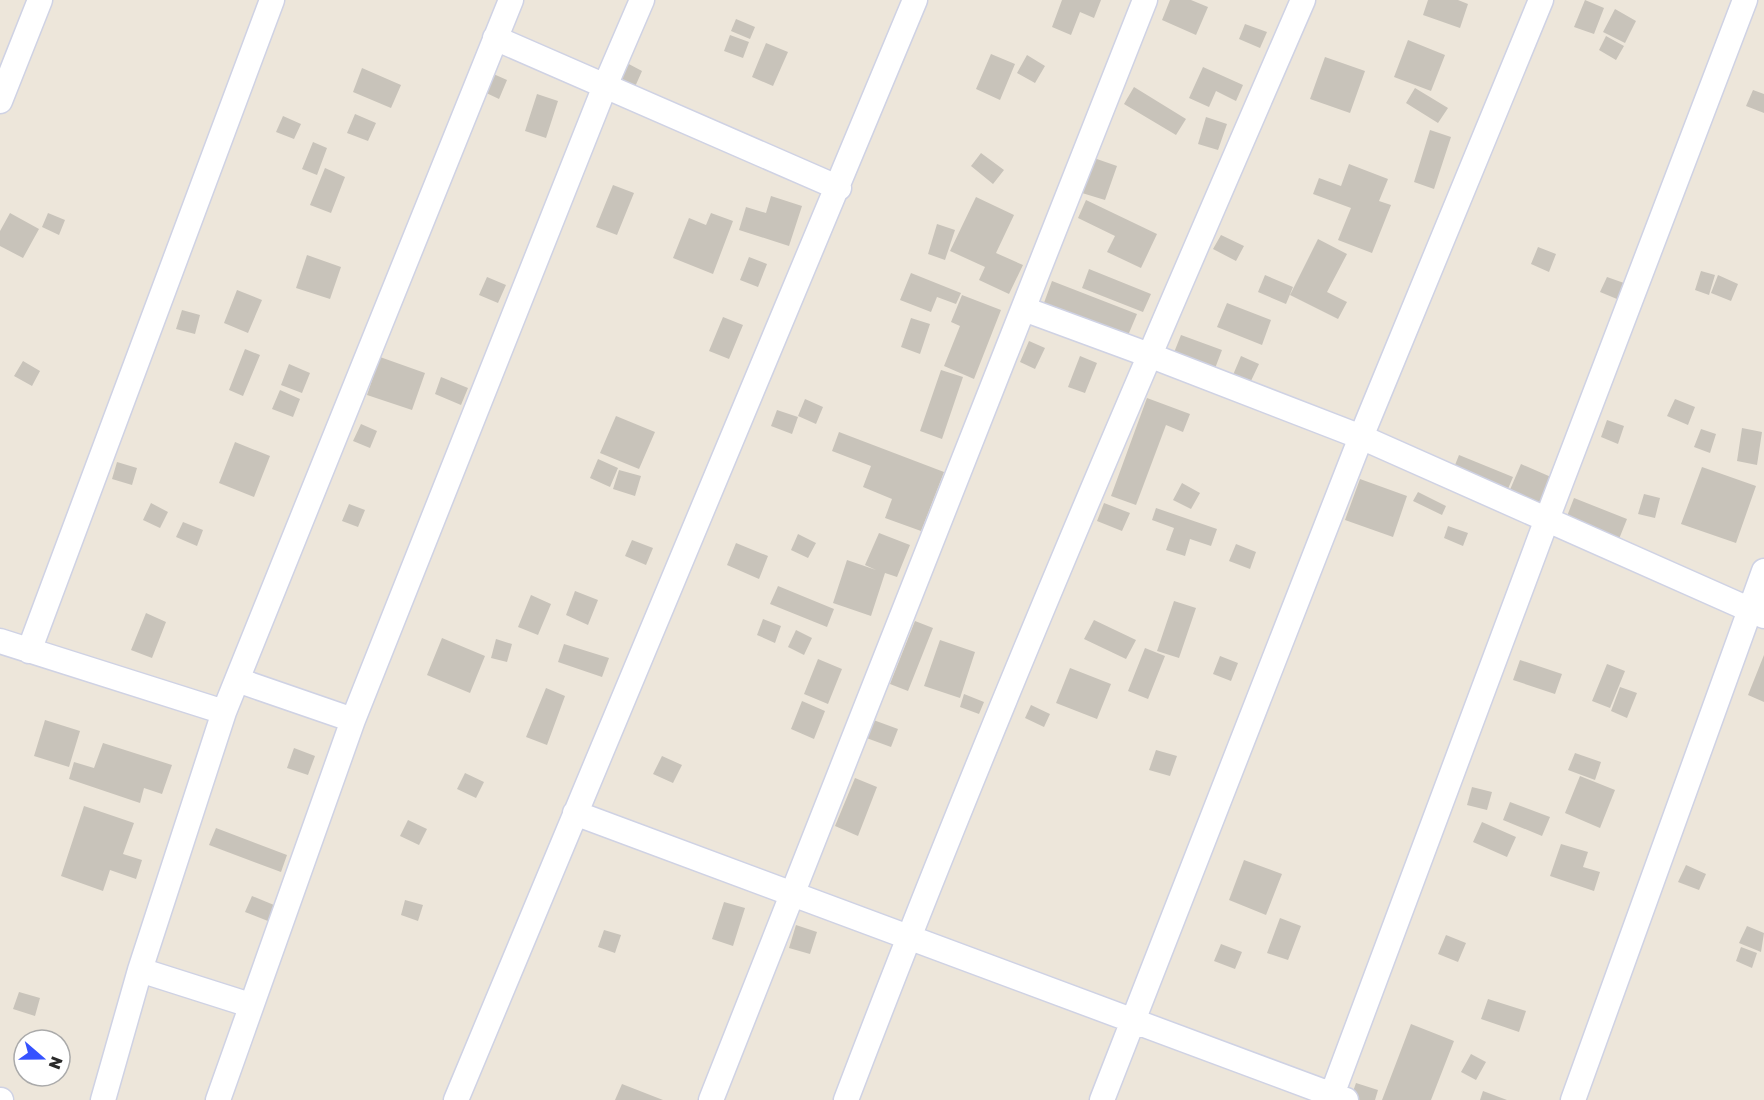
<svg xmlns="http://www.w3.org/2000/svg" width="1764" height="1100" font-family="'Golos Text',sans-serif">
<rect width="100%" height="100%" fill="#ede6da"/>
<path fill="#c8c3ba" d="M1062,0H1101L1094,18L1080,12L1071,35L1052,27Z
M1170,0H1191L1208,7L1196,35L1162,20Z
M1428,0H1458L1468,4L1460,28L1423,15Z
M1585,0L1604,8L1594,34L1574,27Z
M1615,9L1636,21L1625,43L1603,32Z
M736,19L755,27L750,39L731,31Z
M1245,24L1267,32L1260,48L1239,39Z
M730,35L749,42L743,58L724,51Z
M1606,36L1624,46L1616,60L1599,50Z
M1408,40L1445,55L1431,91L1394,77Z
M766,43L788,52L773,86L752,77Z
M991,54L1015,64L1000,100L976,89Z
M1027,55L1045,66L1035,83L1017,73Z
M1325,57L1365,71L1350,113L1310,99Z
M625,62L642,71L634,89L616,80Z
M1203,67L1243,85L1236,101L1216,91L1209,107L1189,98Z
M362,68L401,85L391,108L353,92Z
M489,72L507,80L499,99L480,90Z
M1134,87L1186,119L1176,135L1124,104Z
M1415,88L1448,108L1438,123L1406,103Z
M1753,90L1764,94V113L1746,106Z
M537,94L558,101L546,138L525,131Z
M355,114L376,123L368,141L347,133Z
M283,116L301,124L294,139L276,132Z
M1206,117L1227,124L1218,150L1198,144Z
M1430,130L1451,137L1434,189L1414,182Z
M313,142L327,148L317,175L302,169Z
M981,153L1004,170L993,184L971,166Z
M1094,158L1117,166L1105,200L1082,193Z
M1349,164L1388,179L1379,201L1391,205L1372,253L1338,240L1351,208L1313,194L1319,178L1341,186Z
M325,168L345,177L331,213L310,205Z
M613,185L634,193L617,235L596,227Z
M771,196L802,206L789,246L739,230L746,207L766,213Z
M976,197L1014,215L996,253L1023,265L1009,294L979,280L985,267L950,251Z
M1086,200L1157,234L1141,268L1107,252L1115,236L1078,218Z
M10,213L39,229L23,258L0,246V231Z
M48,213L65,220L59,235L42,227Z
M711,213L733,221L713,274L673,258L689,218L706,225Z
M937,224L955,230L945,260L928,254Z
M1221,235L1244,246L1236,261L1213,249Z
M1318,239L1347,254L1327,292L1347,302L1338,319L1290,295Z
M1538,247L1556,254L1549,272L1531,264Z
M307,255L341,267L330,299L296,288Z
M749,257L767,264L758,287L740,280Z
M1089,269L1151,294L1143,312L1082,288Z
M1701,271L1715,275L1709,295L1695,290Z
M911,273L961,293L956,304L937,297L931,312L900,300Z
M1265,275L1293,287L1286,304L1258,292Z
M1718,275L1738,284L1731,301L1711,293Z
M487,277L506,285L498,303L479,295Z
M1607,277L1624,283L1617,299L1600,292Z
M1052,281L1137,314L1124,345L1041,311Z
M237,290L262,300L248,333L224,323Z
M962,295L1001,310L974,379L944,366L960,326L951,322Z
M1227,303L1271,320L1262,345L1217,327Z
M182,310L200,315L195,334L176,329Z
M723,317L743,325L729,359L709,351Z
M911,318L930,324L920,354L901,347Z
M1181,335L1222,350L1214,371L1173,355Z
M1029,341L1045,348L1035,369L1020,362Z
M245,349L260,355L243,396L229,390Z
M1080,356L1097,363L1085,393L1068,387Z
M1241,356L1259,364L1250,383L1233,375Z
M380,357L425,373L412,410L367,395Z
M23,361L40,371L32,386L14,376Z
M289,364L310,373L302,393L281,385Z
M941,370L963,377L942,439L920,431Z
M441,377L468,388L461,405L435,394Z
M280,390L300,399L293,417L272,409Z
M1147,398L1190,414L1183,432L1166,425L1136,505L1111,496Z
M805,399L823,407L816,424L798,416Z
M1675,399L1695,407L1688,425L1667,416Z
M777,410L798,417L792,434L771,426Z
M616,416L655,432L639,469L600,453Z
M1607,420L1624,426L1618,444L1601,437Z
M361,424L377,431L370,448L353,441Z
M1742,428L1762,432L1757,465L1737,461Z
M1701,429L1716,434L1710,453L1694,447Z
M839,432L944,472L921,531L885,518L892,499L863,487L871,466L832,451Z
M235,442L270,456L254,497L219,483Z
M1459,455L1513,477L1505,496L1451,475Z
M598,459L618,468L610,487L590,478Z
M117,462L137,468L132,485L112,479Z
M1521,464L1551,477L1539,505L1509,492Z
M1702,467L1756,486L1736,543L1681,524Z
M619,470L641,476L635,496L613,489Z
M1360,479L1407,496L1393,537L1345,520Z
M1182,483L1200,493L1191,509L1173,500Z
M1418,492L1446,506L1442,515L1413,501Z
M1644,494L1660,498L1655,518L1638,514Z
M1574,498L1627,519L1617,544L1564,524Z
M151,503L168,512L160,528L143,520Z
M1104,503L1130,513L1122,531L1097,521Z
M349,504L365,510L358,527L342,521Z
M1156,508L1217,529L1211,546L1190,539L1185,556L1166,550L1174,528L1152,520Z
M183,522L203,530L197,546L176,537Z
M1448,526L1468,533L1463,546L1444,538Z
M879,533L910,545L897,577L885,573L871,616L833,603L847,560L876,570L865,565Z
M798,534L816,543L808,558L791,550Z
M632,540L653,548L646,565L625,556Z
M736,543L768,556L759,579L727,565Z
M1236,544L1256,552L1250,569L1229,561Z
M778,586L834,609L827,627L770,604Z
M575,591L598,600L588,625L566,615Z
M531,595L551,604L538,635L518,627Z
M1174,601L1196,608L1179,658L1157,651Z
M146,613L166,622L152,658L131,650Z
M763,619L781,626L775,643L757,635Z
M1094,620L1136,640L1126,659L1084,639Z
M915,621L933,628L908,691L890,684Z
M796,630L812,638L804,655L788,647Z
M442,638L485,656L470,693L427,675Z
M496,639L512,644L507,662L491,658Z
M940,640L975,652L960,698L924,686Z
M564,644L609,658L602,677L558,662Z
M1145,648L1165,656L1148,699L1128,691Z
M1764,655V702L1748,695Z
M1220,656L1238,663L1231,681L1213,674Z
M818,659L842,669L828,704L804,694Z
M1520,660L1562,674L1555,694L1513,680Z
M1607,664L1625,671L1610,708L1592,701Z
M1070,668L1111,684L1097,719L1056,703Z
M1620,687L1637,693L1627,718L1611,711Z
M546,688L565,696L547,745L526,737Z
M964,694L984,702L979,714L960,707Z
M802,701L825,711L814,739L791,729Z
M1031,705L1050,714L1044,727L1025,718Z
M868,718L898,729L891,747L861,736Z
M45,720L80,731L69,767L34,756Z
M103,743L172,765L162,794L144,788L140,803L69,779L74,762L94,768Z
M294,748L315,756L308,775L287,768Z
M1156,750L1177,756L1170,776L1149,770Z
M1575,753L1601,762L1595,780L1568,770Z
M662,756L682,765L673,783L653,774Z
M465,773L484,782L476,798L457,789Z
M1580,776L1615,790L1600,828L1565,813Z
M855,778L877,787L858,836L835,826Z
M1472,787L1492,792L1487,810L1467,805Z
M1510,802L1550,817L1542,836L1503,820Z
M84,806L134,823L123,854L142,860L136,879L110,870L103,891L61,876Z
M408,820L427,829L419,845L400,836Z
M1482,822L1516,837L1507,857L1473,842Z
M216,828L287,855L281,872L209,845Z
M1561,844L1588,852L1583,867L1600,872L1594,891L1550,876Z
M1244,860L1282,874L1266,915L1229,900Z
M1686,865L1706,874L1699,890L1678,882Z
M252,896L274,905L268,921L245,912Z
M405,900L423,905L418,921L401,915Z
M724,902L745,908L733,946L712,939Z
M1280,918L1301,926L1288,960L1267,953Z
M796,925L817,932L810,954L789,948Z
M1747,926L1764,933L1761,952L1739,943Z
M604,930L621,935L615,953L598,947Z
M1446,935L1466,943L1458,962L1438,954Z
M1221,944L1242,952L1235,969L1214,961Z
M1741,947L1757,953L1752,968L1736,961Z
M19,992L40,998L35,1016L13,1009Z
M1488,999L1526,1011L1519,1032L1481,1019Z
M1411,1024L1454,1041L1431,1100H1382Z
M1471,1054L1486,1062L1476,1080L1461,1072Z
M1356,1083L1378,1090L1375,1100H1350Z
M622,1084L663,1100H615Z
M1483,1091L1507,1100H1480Z"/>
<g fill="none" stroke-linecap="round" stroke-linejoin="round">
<g stroke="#cfd2e4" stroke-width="27">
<path id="minor" d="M495,38L839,188
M0,101L40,0
M1024,309L1149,355L1361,437L1764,616
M0,641L224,712
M29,651L272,0
M237,680L353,720
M575,813L1346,1100
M140,970L250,1005
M0,1100H1
M103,1100L140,970L224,712L511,0
M218,1100L353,720L605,86L642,0
M456,1100L915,0
M711,1100L1145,0
M846,1100C987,729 1145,364 1303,0
M1102,1100L1361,437L1541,0
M1330,1100L1547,519L1745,0
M1573,1100L1764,571"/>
</g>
<use href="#minor" stroke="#fff" stroke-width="24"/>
</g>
<g transform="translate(42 1058) rotate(110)"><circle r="28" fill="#ffffff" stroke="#aaaaaa" stroke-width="1.5"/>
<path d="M0-4.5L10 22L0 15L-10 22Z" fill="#3552ff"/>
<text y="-9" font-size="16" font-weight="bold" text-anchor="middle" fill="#2a2a2a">N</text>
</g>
</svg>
